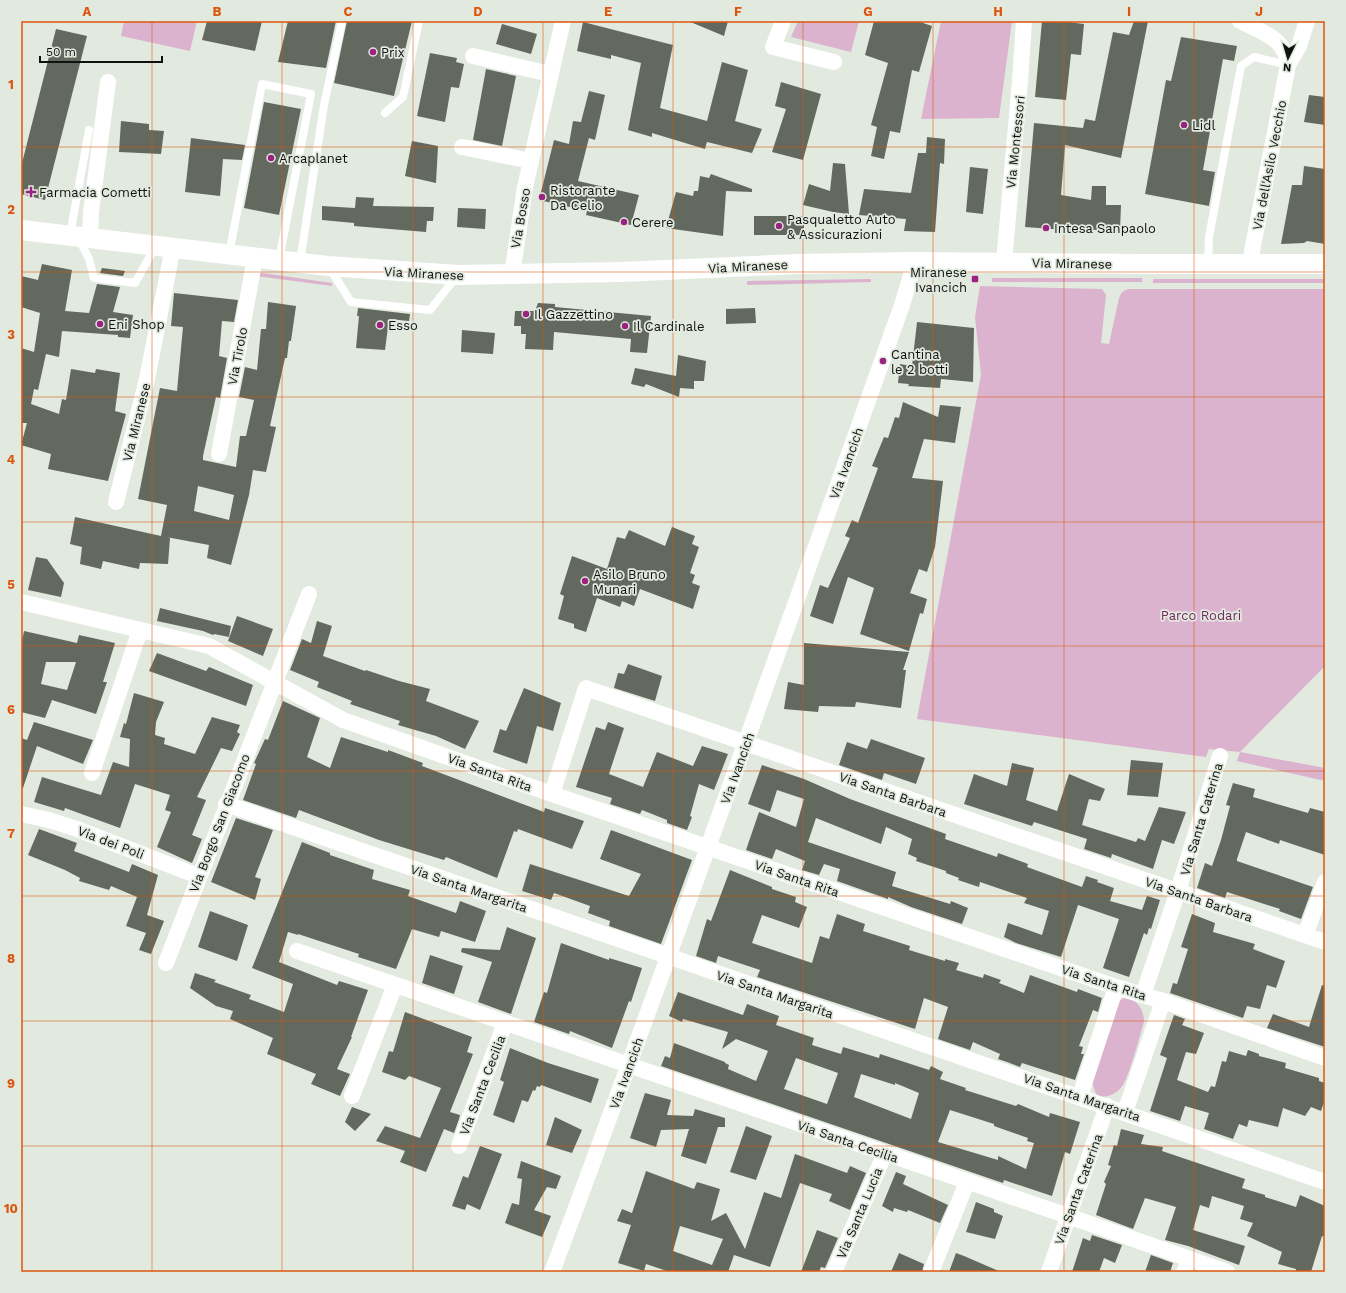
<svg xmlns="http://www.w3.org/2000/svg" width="1346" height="1293" font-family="'Work Sans',sans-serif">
<rect width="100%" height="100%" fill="#e2e9de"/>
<path fill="#dcb3ce" d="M124,21H197L190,51L121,36Z
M798,21H859L851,52L791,37Z
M941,21H1012L999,118L921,119Z
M256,272L332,283V286L256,276Z
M992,278H1142V282H992Z
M871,279V282L747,285V281Z
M1153,279H1325V283H1153Z
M980,286L1102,289L1106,295L1101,343L1109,344L1119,298L1122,292L1128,289H1325V666L1240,752L1325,768V781L1237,761L1240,752L1209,749L1206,757L917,719L981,375L975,317Z
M1124,998C1137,999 1144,1009 1144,1022C1139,1038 1131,1071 1123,1085C1117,1094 1105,1100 1096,1094L1092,1082L1119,1001Z"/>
<path fill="#63695f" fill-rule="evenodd" d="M207,21H262L255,51L202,40Z
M288,21H336L326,68L278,62Z
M347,21H412L394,96L334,83Z
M688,21H728L724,36Z
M874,21H917L932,26L919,72L912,70L900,133L890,131L884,159L871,156L877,127L871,125L888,63L865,55Z
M1042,21H1060L1084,24L1081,55L1071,54L1066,100L1035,97Z
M1134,21H1148L1121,158L1065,145L1061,195L1091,200L1092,186H1106V205H1121L1120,231L1077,229V231L1025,227L1034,123L1083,128L1085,119L1095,121L1113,32L1129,35Z
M583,22L673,45L660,108L707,121L722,62L748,70L735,121L762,129L752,153L707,142L705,149L652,133V137L628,130L641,63L611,55V59L577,51Z
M502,24L537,34L531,54L496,44Z
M56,29L87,36L45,200L21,194V167Z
M1181,37L1237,46L1234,61L1223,59L1203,170L1215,172L1209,206L1145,194L1166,80L1171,81Z
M430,53L457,58L456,62L464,64L459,88L451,87L445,122L417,116Z
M486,69L516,76L502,146L473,140Z
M781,82L821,94L803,160L772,152L786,109L775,106Z
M589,91L605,95L595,140L589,138L578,181L639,195L631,225L586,215L587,211L539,200L554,140L569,144L573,121L581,122Z
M1309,95L1325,97V125L1304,122Z
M264,102L301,109L279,215L244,208Z
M121,121L149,124V130L164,131L161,154L119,152Z
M927,137L945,139L944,164L940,163L935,232L904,231L906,219L859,215L864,189L911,193L918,153H926Z
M191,138L245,145L242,160L223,159L220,196L185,192Z
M412,141L438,146L436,183L405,176Z
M833,163L845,164L849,214L833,212L803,205L809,184L830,191Z
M1304,166L1325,169V244L1307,241L1304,243L1281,244L1292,185H1302Z
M970,167L988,169L983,214L966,212Z
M711,174L752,189V192L726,191L723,236L666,228L676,192L693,196L694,191H698L700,176L709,178Z
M356,197L374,198L373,206L434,207L433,221H427L426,232L354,226V223L322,220V206L355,208Z
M458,208L486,209L485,229L457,227Z
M754,216H804V235H754Z
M42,264L72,270L65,311L89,313L97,284L120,287L113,312L133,315L130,338L118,337V335L62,331L59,357L46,354L38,390L34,389L31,404L59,414L62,399L66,400L71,369L95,373L96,369L120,373L115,411L126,414L108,481L48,469L51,454L21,445L27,423H21V348L34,352L40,313L21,307V276L38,280Z
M102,268L125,271L123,276L100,273Z
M174,293L238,300L234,322L222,321L219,356L227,358L220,398L216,397L203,456V460L236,467L240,436H246L254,400L239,397L245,367L257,370L261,329H266L268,302L296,306L291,341H289L287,358H285L270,426L276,427L266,472L253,470L249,495L231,565L207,558L209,545L166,537L170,538L168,564L140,563L139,569L103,561L101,569L80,564L82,547L70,544L75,517L161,536L167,505L138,499L160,388L177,391L183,327L171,326ZM198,486L234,495L229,520L194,511Z
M538,303L555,304V307L651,316L647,353L630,352L631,339L554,332L553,350L525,349L526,334H521V326H514L515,311H535Z
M358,308L410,314L409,321L389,319L385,350L356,348L359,316H357Z
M755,308L756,323L726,324V309Z
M917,322L974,328L973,382L941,379L940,388L908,386L909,384L898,383L900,364L912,366Z
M462,330L495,333L493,354L461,352Z
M678,355L706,361L704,381H694V389L680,388L679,397L646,384L644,387L631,384L635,368L676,376Z
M903,402L938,417L940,405L961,407L955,443L924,439L912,478L943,481L935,547L927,572L919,569L910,593L927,599L923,614L920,613L909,651L860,634L874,588L848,577L833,624L810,616L820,585L828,588L850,538L845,536L852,520L858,523L878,468L872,466L884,437L888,438L895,417L899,418Z
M672,527L695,536L692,544L699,547L690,573L695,575L692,583L700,586L693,609L640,589L634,606L622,601L620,607L597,598L586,632L574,628V624L558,619L564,596L560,594L572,556L607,569L617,537L625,539L629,530L665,546Z
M36,557L47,559L64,583L61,597L28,590Z
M160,608L231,626L229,637L214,634L213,635L203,631L157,621Z
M237,616L273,629L263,656L228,641Z
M317,621L332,626L323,656L365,671L366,670L399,681L430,689L426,701L479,721L465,749L436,736L398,725L400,721L350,704L352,701L317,687L319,682L290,670L302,639L311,643Z
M24,631L77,643L79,635L115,643L103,682H107L96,714L52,700L45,718L21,712V647ZM46,662H76L67,690L41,684Z
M804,643L909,652L903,670H906L901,708L856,702L855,707L819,706L818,712L784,709L788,682L804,685Z
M157,653L206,671L209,667L253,685L246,706L149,671Z
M628,664L662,676L655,701L614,688L618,673L624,674Z
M524,688L561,703L553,731L537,726L527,764L493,752L500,729L506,731Z
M134,693L164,702L156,722L155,735L165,738L164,744L195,754L212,717L240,725L237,732L240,734L232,751L221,748L197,797L206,800L192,835L202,839L192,863L157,847L171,812L165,810L170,795L135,784L120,828L65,808L64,811L34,802L42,777L101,795L113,762L129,767L130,739L120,737L124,723L126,724Z
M283,701L320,718L307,757L330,768L341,737L388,752V750L423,763L422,766L544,812L545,808L584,821L572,849L518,829L517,832L514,831L497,878L446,857L444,860L379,840L299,810L296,818L243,800L256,764L254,763L265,739L268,740Z
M34,722L93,740L83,764L37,746L23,788L21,787V738L27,740Z
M608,722L624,728L609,774L643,787L657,752L693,766L702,746L728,754L714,790L699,784L690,816L692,817L687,830L667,823V820L642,810L640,814L610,804L612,798L576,787L596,727L605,730Z
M871,739L925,758L916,784L884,773L882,780L839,765L847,742L867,749Z
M1131,760L1163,763L1158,797L1127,795Z
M1012,763L1034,768L1026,800L1057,811L1069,774L1105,789L1100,801L1089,799L1082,825L1136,842L1138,838L1145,841L1159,807L1186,812L1174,844L1162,840L1153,869L1112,854L1111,858L1084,849L1087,839L1034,822L1032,826L964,804L974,774L1007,786Z
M762,765L804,779L850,799L946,834L945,839L997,857L998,853L1028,864L1027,867L1082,887L1086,876L1098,880L1097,882L1114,888L1110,901L1142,910L1147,896L1160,900L1151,929L1149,928L1147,935L1144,933L1129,977L1103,968L1119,919L1078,905L1061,957L1016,943L1004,937L1008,923L1042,935L1049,911L1024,903L1027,898L980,882L979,887L958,880L959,878L946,873V871L916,861L917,858L908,854L912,839L886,827L881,844L816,818L808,842L896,872L892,886L950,904L951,901L968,908L962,924L911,907L888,897V899L837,881L840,869L824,864L819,875L802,870L805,861L776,849L772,859L746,850L759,812L796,827L804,799L777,790L770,812L748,804Z
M1233,783L1255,789L1253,797L1308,813L1310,808L1325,812V855L1280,840L1279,844L1246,832L1237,859V861L1313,887L1301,919L1279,911L1280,909L1227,892L1225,898L1197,888L1205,863L1212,866L1221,840L1230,806L1226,805Z
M236,818L273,830L255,877L261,879L255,900L211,882Z
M39,829L77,843L74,851L129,872L132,864L158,875L147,915L164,921L151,954L139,950L146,933L126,926L137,897L111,886L109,890L79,881L80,878L65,870L28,855Z
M611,830L692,860L661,944L609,926L610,921L588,913L590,906L554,893L551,900L522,891L530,864L629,896L641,874L600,859Z
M302,842L330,853V855L374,870L372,879L410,890L408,896L456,913L460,901L486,911L475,942L441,931L439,937L412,929L396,969L358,957L359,954L298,934V935L288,932L279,962L337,985L339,981L368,990L351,1037H352L337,1069L350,1074L340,1096L311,1084L316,1074L267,1054L273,1038L230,1019L233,1011L216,1006L190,988L195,973L216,980L214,982L251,995L249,999L284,1012L293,984L252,968Z
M730,870L772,887V889L796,897L795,902L807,907L799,928L762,915L752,943L812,963L820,936L829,939L837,914L865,924L863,931L910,946L909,950L945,961V959L959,963L956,970L983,978L984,974L1001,980L999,983L1024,993L1030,975L1077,992L1078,989L1102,998L1098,1012L1093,1010L1079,1046L1083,1047L1081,1054H1084L1075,1080L1022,1063L1020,1067L1007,1062L998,1059L1000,1054L973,1042L970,1050L938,1039L948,1007L924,998L915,1029L757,977L760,970L718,956L716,963L696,956L707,919L711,921Z
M210,911L248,925L237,961L198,947Z
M1192,914L1215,923L1213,932L1255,944L1253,949L1285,961L1276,988L1267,985L1260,1009L1247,1006L1243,1018L1170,993L1173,983L1177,984L1188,949L1181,947Z
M507,927L536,938L511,1014L478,1002L492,962L461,952L462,948L500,950Z
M561,943L609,960V958L642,968L631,1002L629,1001L612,1048L570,1031L569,1034L534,1022L544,992L547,993Z
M430,955L463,966L454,994L422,983Z
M1322,985L1325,986V1047L1267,1028L1273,1014L1309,1027Z
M678,992L743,1015L747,1004L779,1016L776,1025L814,1038L812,1045L841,1054L843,1047L879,1058L880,1054L929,1070L931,1066L943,1072L940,1079L966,1088L965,1090L1016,1106L1018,1104L1049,1117L1050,1113L1080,1122L1070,1154L1065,1152L1052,1196L1004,1180L1003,1183L997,1181L661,1066L665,1056L670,1058L674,1043L725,1062V1063L729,1065L728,1069L756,1081L768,1051L736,1039L722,1049L728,1032L683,1019L682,1022L669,1016ZM796,1058L838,1073L827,1104L784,1089ZM861,1074L895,1085V1083L919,1093L911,1119L854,1097ZM950,1110L994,1124V1126L1028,1138L1027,1141L1034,1143L1026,1169L998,1156V1160L938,1142Z
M405,1012L472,1037L467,1052L473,1054L450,1112L460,1115L459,1119L454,1133L444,1129L426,1172L400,1162L405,1151L376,1141L385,1126L420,1138L441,1088L409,1076L405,1080L382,1072L389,1051L393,1052Z
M1174,1015L1185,1019L1182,1025L1204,1033L1196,1054L1186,1052L1177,1080L1208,1092L1211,1086L1215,1087L1222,1061L1226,1062L1229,1051L1246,1056L1248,1050L1259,1054V1056L1286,1063L1285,1068L1319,1078V1081L1325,1083V1099L1321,1111L1311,1107L1305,1116L1283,1108L1278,1127L1249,1120L1247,1127L1239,1124L1233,1139L1204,1129L1209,1113L1185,1106L1180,1121L1150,1111L1167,1058L1160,1055Z
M510,1048L548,1063L599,1079L591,1103L541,1085L540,1087L537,1086L535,1091L533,1090L528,1102L522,1100L514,1123L493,1115L504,1082L500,1080Z
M645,1093L671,1100L667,1115L693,1116L695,1109L725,1118V1127H718L706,1164L681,1156L689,1129L661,1130L656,1147L630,1138Z
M352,1107L371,1114L355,1131L345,1122Z
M555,1117L582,1130L572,1153L546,1145Z
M746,1126L772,1136L756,1180L730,1172Z
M1121,1129L1144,1135L1141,1144L1163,1147L1162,1151L1245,1179L1242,1188L1265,1195V1197L1296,1207L1300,1195L1325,1206V1237L1322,1236L1311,1272H1296V1269L1278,1264L1282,1252L1247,1236L1253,1223L1240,1219L1244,1206L1212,1196L1209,1208L1200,1205L1193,1230L1245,1246L1239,1265L1188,1246L1165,1240L1176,1207L1145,1198L1133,1229L1096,1215L1106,1184L1104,1182L1111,1166L1108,1165L1114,1145L1117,1146Z
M480,1146L502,1154L480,1210L467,1204L465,1210L452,1206L463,1176L468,1178Z
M795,1154L847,1173L850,1166L866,1173L850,1210L829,1201L832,1194L800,1183L770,1267L734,1255L728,1272H670L646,1264L644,1271L618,1263L631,1225L617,1221L622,1209L632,1213L646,1171L694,1189L697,1182L720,1189L711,1221L726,1213L745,1249L764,1192L781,1198ZM680,1226L723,1239L712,1265L673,1251Z
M521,1161L561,1176L556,1189L547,1187L534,1210L551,1216L542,1237L505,1223L512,1203L519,1205L522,1179L517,1178Z
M896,1172L906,1176L903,1184L948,1205L940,1223L908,1210L907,1212L894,1208L893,1212L882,1206Z
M976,1202L994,1209V1212L1003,1216L995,1239L966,1232Z
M817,1230L838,1238L825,1268L821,1267L819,1272H801Z
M1092,1235L1122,1245L1115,1263L1104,1258L1099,1272H1072L1083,1238L1090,1241Z
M899,1253L924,1264L922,1272H891Z
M956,1253L964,1256L1001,1272H949Z
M1151,1255L1173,1263L1170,1272H1145Z"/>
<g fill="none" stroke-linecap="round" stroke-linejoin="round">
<path stroke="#fff" stroke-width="8" d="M385,113L403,97L419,21
M70,235L89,130
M79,239L89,259L94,278L135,283L155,247
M229,254L262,84L311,94L279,260
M300,262L324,105L342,21
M1208,263L1209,237L1241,66L1254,57L1288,65
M329,267L351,302L430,310L457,276"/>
<path stroke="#fff" stroke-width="16" d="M783,21L773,47L834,62
M1240,21C1261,32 1286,38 1288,65L1252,251V265
M473,56L550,74
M1288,65L1299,46L1307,21
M462,147L531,161
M90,239L91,212L108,82
M1004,262L1020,81L1024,21
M512,275L525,187L563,21
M219,454L255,258
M116,502L147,379L173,247
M21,602L209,646L343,720L552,794L1116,987L1163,1001L1325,1058
M92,773L140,630
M552,794L586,688L1325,942
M226,804C592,933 959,1054 1325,1182
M21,814L49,820L77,829L198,876
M1305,935L1325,882
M297,951L1068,1216L1227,1272
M166,963L309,594
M1143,995L1178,891L1220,756
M352,1096L395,985
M1080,1096L1116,987
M1125,1112L1163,1001
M459,1146L505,1023
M552,1272C672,951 787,628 902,305L911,275L912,262
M834,1272L885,1153
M931,1272L967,1182
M1049,1272L1107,1106
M1184,1272L1190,1259"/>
<path stroke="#fff" stroke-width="20" d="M21,230L328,266L458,275L621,272L798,264L912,262L1148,264H1325"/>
</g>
<path fill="none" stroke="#dd550c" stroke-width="1" stroke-opacity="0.55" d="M152,21V1272M282,21V1272M413,21V1272M543,21V1272M673,21V1272M803,21V1272M933,21V1272M1064,21V1272M1194,21V1272M21,147H1325M21,272H1325M21,397H1325M21,522H1325M21,646H1325M21,771H1325M21,896H1325M21,1021H1325M21,1146H1325"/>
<g fill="#99237e" stroke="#e2e9de" stroke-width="1.5">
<circle cx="373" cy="52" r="4"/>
<circle cx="1184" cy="125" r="4"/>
<circle cx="271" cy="158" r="4"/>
<path d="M29 186h4v4h4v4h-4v4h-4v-4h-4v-4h4z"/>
<circle cx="542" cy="197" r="4"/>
<circle cx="624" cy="222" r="4"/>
<circle cx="779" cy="226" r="4"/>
<circle cx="1046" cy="228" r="4"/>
<rect x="971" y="275" width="8" height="8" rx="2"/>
<circle cx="526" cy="314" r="4"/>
<circle cx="100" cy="324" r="4"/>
<circle cx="380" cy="325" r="4"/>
<circle cx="625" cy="326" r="4"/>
<circle cx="883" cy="361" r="4"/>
<circle cx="585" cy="581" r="4"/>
</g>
<g text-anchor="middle" stroke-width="3.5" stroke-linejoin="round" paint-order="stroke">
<g font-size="13" fill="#10120f" stroke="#e2e9de" text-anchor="start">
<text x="381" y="57">Prix</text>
<text x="1192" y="130">Lidl</text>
<text x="279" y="163">Arcaplanet</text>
<text x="550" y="195">Ristorante<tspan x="550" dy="15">Da Celio</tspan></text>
<text x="39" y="197">Farmacia Cometti</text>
<text x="787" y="224">Pasqualetto Auto<tspan x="787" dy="15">&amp; Assicurazioni</tspan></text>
<text x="632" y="227">Cerere</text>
<text x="1054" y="233">Intesa Sanpaolo</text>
<text x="967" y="277" text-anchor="end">Miranese<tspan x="967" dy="15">Ivancich</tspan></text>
<text x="534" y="319">Il Gazzettino</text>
<text x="108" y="329">Eni Shop</text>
<text x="388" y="330">Esso</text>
<text x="633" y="331">Il Cardinale</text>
<text x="891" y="359">Cantina<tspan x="891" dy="15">le 2 botti</tspan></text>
<text x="593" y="579">Asilo Bruno<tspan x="593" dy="15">Munari</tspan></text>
</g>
<g font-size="13" fill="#10120f" stroke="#e2e9de">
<text transform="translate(1015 142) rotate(-84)" y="5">Via Montessori</text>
<text transform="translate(1269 165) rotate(-79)" y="5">Via dell'Asilo Vecchio</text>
<text transform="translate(520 218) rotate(-80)" y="5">Via Bosso</text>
<text transform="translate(1072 263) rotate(1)" y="5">Via Miranese</text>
<text transform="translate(748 266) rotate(-3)" y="5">Via Miranese</text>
<text transform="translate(424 273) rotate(3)" y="5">Via Miranese</text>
<text transform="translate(237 356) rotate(-79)" y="5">Via Tirolo</text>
<text transform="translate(136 422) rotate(-76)" y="5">Via Miranese</text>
<text transform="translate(846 463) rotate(-70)" y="5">Via Ivancich</text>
<text transform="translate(737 768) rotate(-70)" y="5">Via Ivancich</text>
<text transform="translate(490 772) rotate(20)" y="5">Via Santa Rita</text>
<text transform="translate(893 794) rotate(19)" y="5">Via Santa Barbara</text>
<text transform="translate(1201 819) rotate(-73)" y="5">Via Santa Caterina</text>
<text transform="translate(219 823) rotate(-69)" y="5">Via Borgo San Giacomo</text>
<text transform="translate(111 842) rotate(21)" y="5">Via dei Poli</text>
<text transform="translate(797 878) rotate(19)" y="5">Via Santa Rita</text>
<text transform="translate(469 888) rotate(19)" y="5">Via Santa Margarita</text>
<text transform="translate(1199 899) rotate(19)" y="5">Via Santa Barbara</text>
<text transform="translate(1104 982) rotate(18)" y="5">Via Santa Rita</text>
<text transform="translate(775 994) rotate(19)" y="5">Via Santa Margarita</text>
<text transform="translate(626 1073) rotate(-70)" y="5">Via Ivancich</text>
<text transform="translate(482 1085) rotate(-69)" y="5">Via Santa Cecilia</text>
<text transform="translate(1082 1097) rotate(19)" y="5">Via Santa Margarita</text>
<text transform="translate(848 1141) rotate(19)" y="5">Via Santa Cecilia</text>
<text transform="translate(1078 1189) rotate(-70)" y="5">Via Santa Caterina</text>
<text transform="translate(859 1213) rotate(-67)" y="5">Via Santa Lucia</text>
</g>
<g font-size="13" fill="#72275e" stroke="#e2e9de">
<text x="1201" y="620">Parco Rodari</text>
</g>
</g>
<rect width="1346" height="1293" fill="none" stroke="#e2e9de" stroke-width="44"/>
<g transform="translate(1288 58) rotate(185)" stroke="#e2e9de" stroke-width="3" paint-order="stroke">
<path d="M0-3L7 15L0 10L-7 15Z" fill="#10120f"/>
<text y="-6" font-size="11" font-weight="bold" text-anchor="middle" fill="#10120f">N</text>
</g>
<path d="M40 56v6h122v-6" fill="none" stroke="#10120f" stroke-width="2"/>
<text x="46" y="56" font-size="12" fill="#10120f" stroke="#e2e9de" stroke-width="3" paint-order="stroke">50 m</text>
<rect x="22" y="22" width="1302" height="1249" fill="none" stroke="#dd550c" stroke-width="1.5"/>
<g font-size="13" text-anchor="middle" font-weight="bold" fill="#dd550c">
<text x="87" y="16">A</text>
<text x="217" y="16">B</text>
<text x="348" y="16">C</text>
<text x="478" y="16">D</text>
<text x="608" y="16">E</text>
<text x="738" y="16">F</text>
<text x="868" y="16">G</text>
<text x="998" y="16">H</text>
<text x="1129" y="16">I</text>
<text x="1259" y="16">J</text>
<text x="11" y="89">1</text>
<text x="11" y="214">2</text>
<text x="11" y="339">3</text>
<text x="11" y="464">4</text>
<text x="11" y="589">5</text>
<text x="11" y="714">6</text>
<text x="11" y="838">7</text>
<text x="11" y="963">8</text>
<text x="11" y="1088">9</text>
<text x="11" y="1213">10</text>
</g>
</svg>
